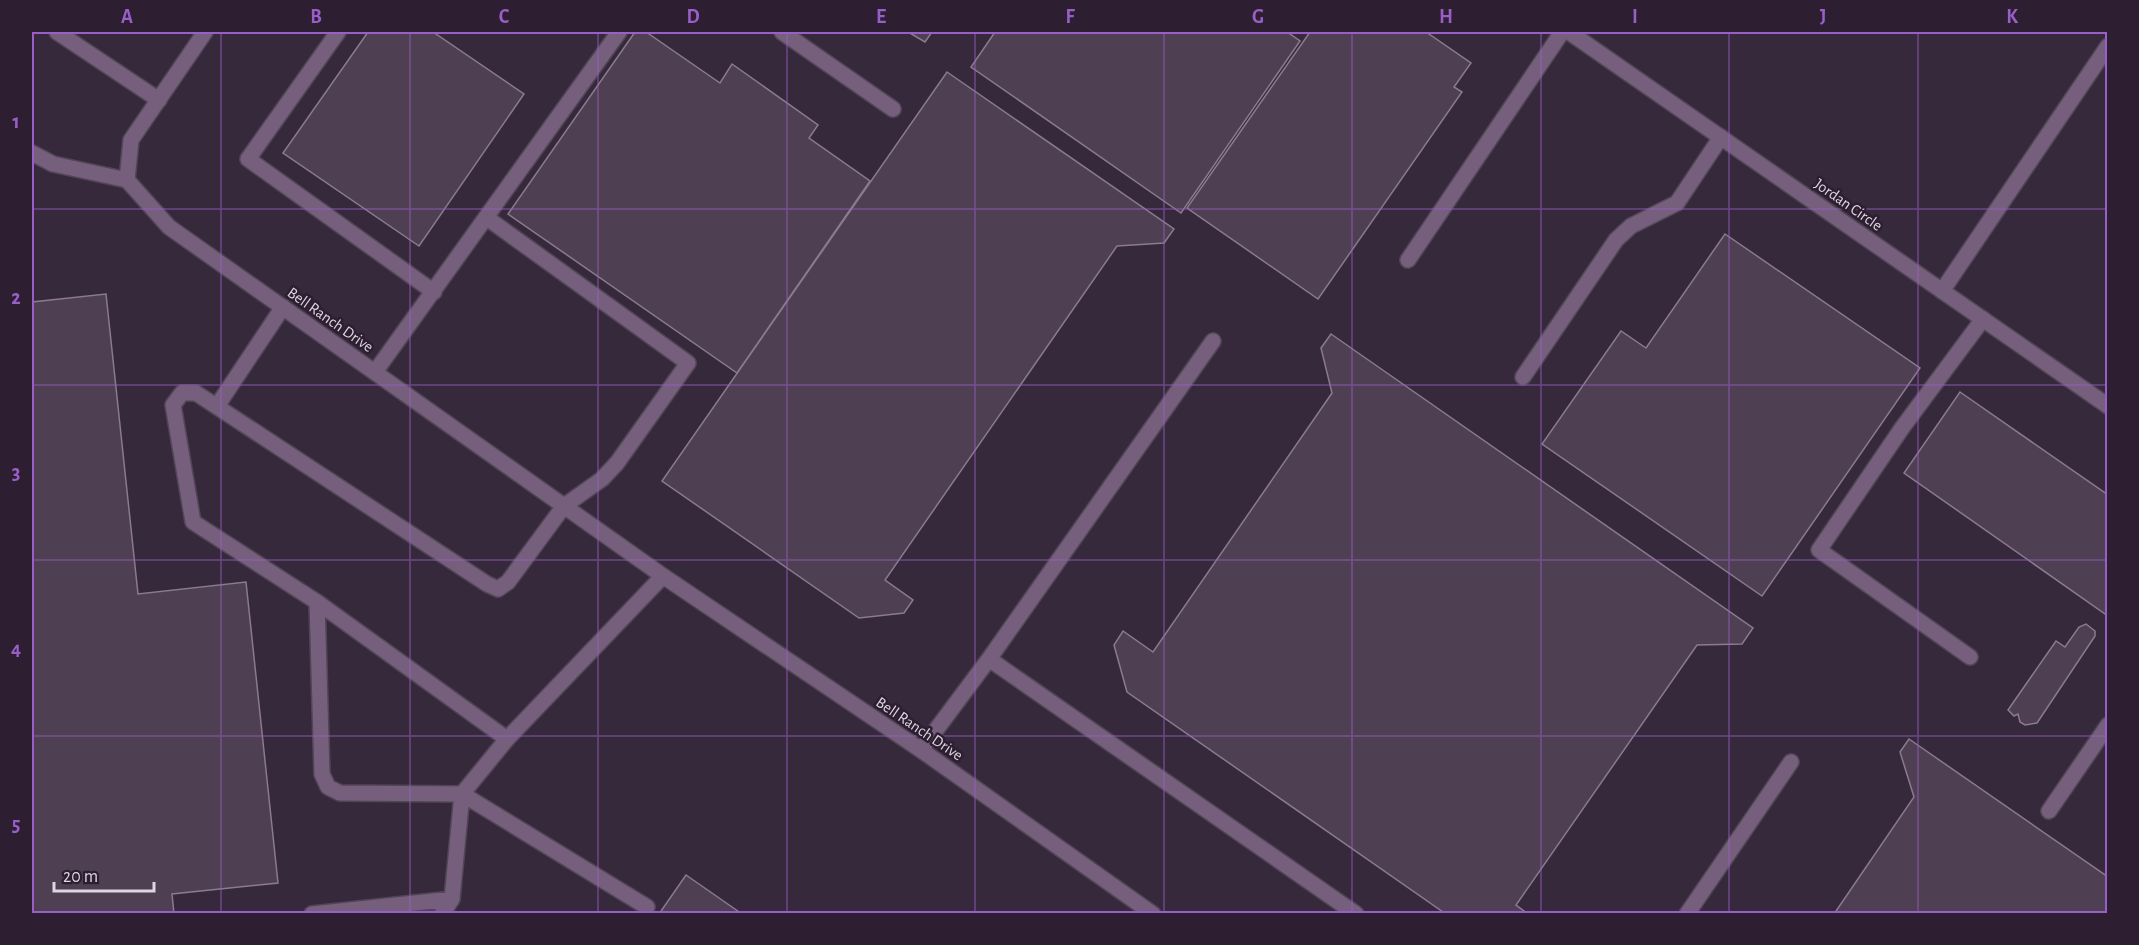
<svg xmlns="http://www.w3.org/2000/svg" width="2139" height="945" font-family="'Alegreya Sans',sans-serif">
<rect width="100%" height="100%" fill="#37293c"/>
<path fill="#4f3f53" stroke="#8b7a90" stroke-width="1.5" d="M368,32H433L524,94L419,246L283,153Z
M635,32H646L720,83L732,64L818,125L809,138L870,181L737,373L508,214Z
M908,32H932L925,42Z
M995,32H1287L1300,41L1181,213L971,67Z
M1310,32H1426L1471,63L1454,87L1462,92L1318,299L1187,208Z
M947,72L1174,229L1164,243L1117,246L885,580L913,600L904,613L859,618L662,481Z
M1725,234L1920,368L1762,596L1542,444L1621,331L1646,348Z
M106,294L138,594L246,582L278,883L172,894L174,914H32V302Z
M1331,334L1753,628L1742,644L1697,645L1516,905L1528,914H1446L1127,692L1114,645L1123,631L1153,652L1332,393L1321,348Z
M1960,392L2108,495V616L1904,473Z
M2086,624L2095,631V636L2037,723L2025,725L2020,722L2018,714L2014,716L2008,710L2056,641L2065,647L2079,627Z
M1909,739L2108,877V914H1834L1914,797L1900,752Z
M686,875L742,914H659Z"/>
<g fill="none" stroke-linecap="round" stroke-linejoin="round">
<g stroke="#524556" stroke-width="18">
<path id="lane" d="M57,32L159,100
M338,32L248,159L434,292
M782,32L893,109
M32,153L53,164L127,180
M487,218L688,363L617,463L602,479L564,506L508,582L498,589L487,584L196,393H182L173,405L193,522L317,602L322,774L328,787L340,793L462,794L647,907
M1408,260L1562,32
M1942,291L2108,46
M375,372L619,32
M1523,377L1616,240L1631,226L1677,203L1721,137
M217,406L283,307
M317,602L507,739
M1970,657L1819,550L1902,428L1983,319
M989,659L1213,341
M921,750L989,659L1356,914
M2049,811L2108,725
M312,914L452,899
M442,914L452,899L462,794
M1687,914L1791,762"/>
</g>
<g stroke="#524556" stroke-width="18">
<path id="street" d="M205,32L131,140L127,180L169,227L663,576L921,750L1153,914
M1569,32L2108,406
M462,794L507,739L663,576"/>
</g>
<use href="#lane" stroke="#755f7c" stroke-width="15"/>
<use href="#street" stroke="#755f7c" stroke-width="15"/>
</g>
<path fill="none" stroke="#995fc9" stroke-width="1.5" stroke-opacity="0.55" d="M221,32V914M410,32V914M598,32V914M787,32V914M975,32V914M1164,32V914M1352,32V914M1541,32V914M1729,32V914M1918,32V914M32,209H2108M32,385H2108M32,560H2108M32,736H2108"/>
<g text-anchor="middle" stroke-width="5" stroke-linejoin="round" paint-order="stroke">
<g font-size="16" fill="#ded5e1" stroke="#2d1f31">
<text transform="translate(1849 204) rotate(35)" y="6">Jordan Circle</text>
<text transform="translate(331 319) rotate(35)" y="6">Bell Ranch Drive</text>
<text transform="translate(920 728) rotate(34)" y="6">Bell Ranch Drive</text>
</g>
</g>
<rect width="2139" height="945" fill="none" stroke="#2d1f31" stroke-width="66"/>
<path d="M54 882v9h100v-9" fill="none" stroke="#ded5e1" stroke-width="3"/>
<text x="63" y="882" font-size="18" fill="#ded5e1" stroke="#2d1f31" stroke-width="4.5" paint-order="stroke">20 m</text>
<rect x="33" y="33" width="2073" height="879" fill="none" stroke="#995fc9" stroke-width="2"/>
<g font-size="20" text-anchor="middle" font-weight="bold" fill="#995fc9">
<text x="127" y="23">A</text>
<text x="316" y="23">B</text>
<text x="504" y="23">C</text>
<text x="693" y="23">D</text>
<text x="881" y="23">E</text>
<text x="1070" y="23">F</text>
<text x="1258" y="23">G</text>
<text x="1446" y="23">H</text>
<text x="1635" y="23">I</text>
<text x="1823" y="23">J</text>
<text x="2012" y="23">K</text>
<text x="16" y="128">1</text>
<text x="16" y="304">2</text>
<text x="16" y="479">3</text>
<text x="16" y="655">4</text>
<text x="16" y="831">5</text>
</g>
</svg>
